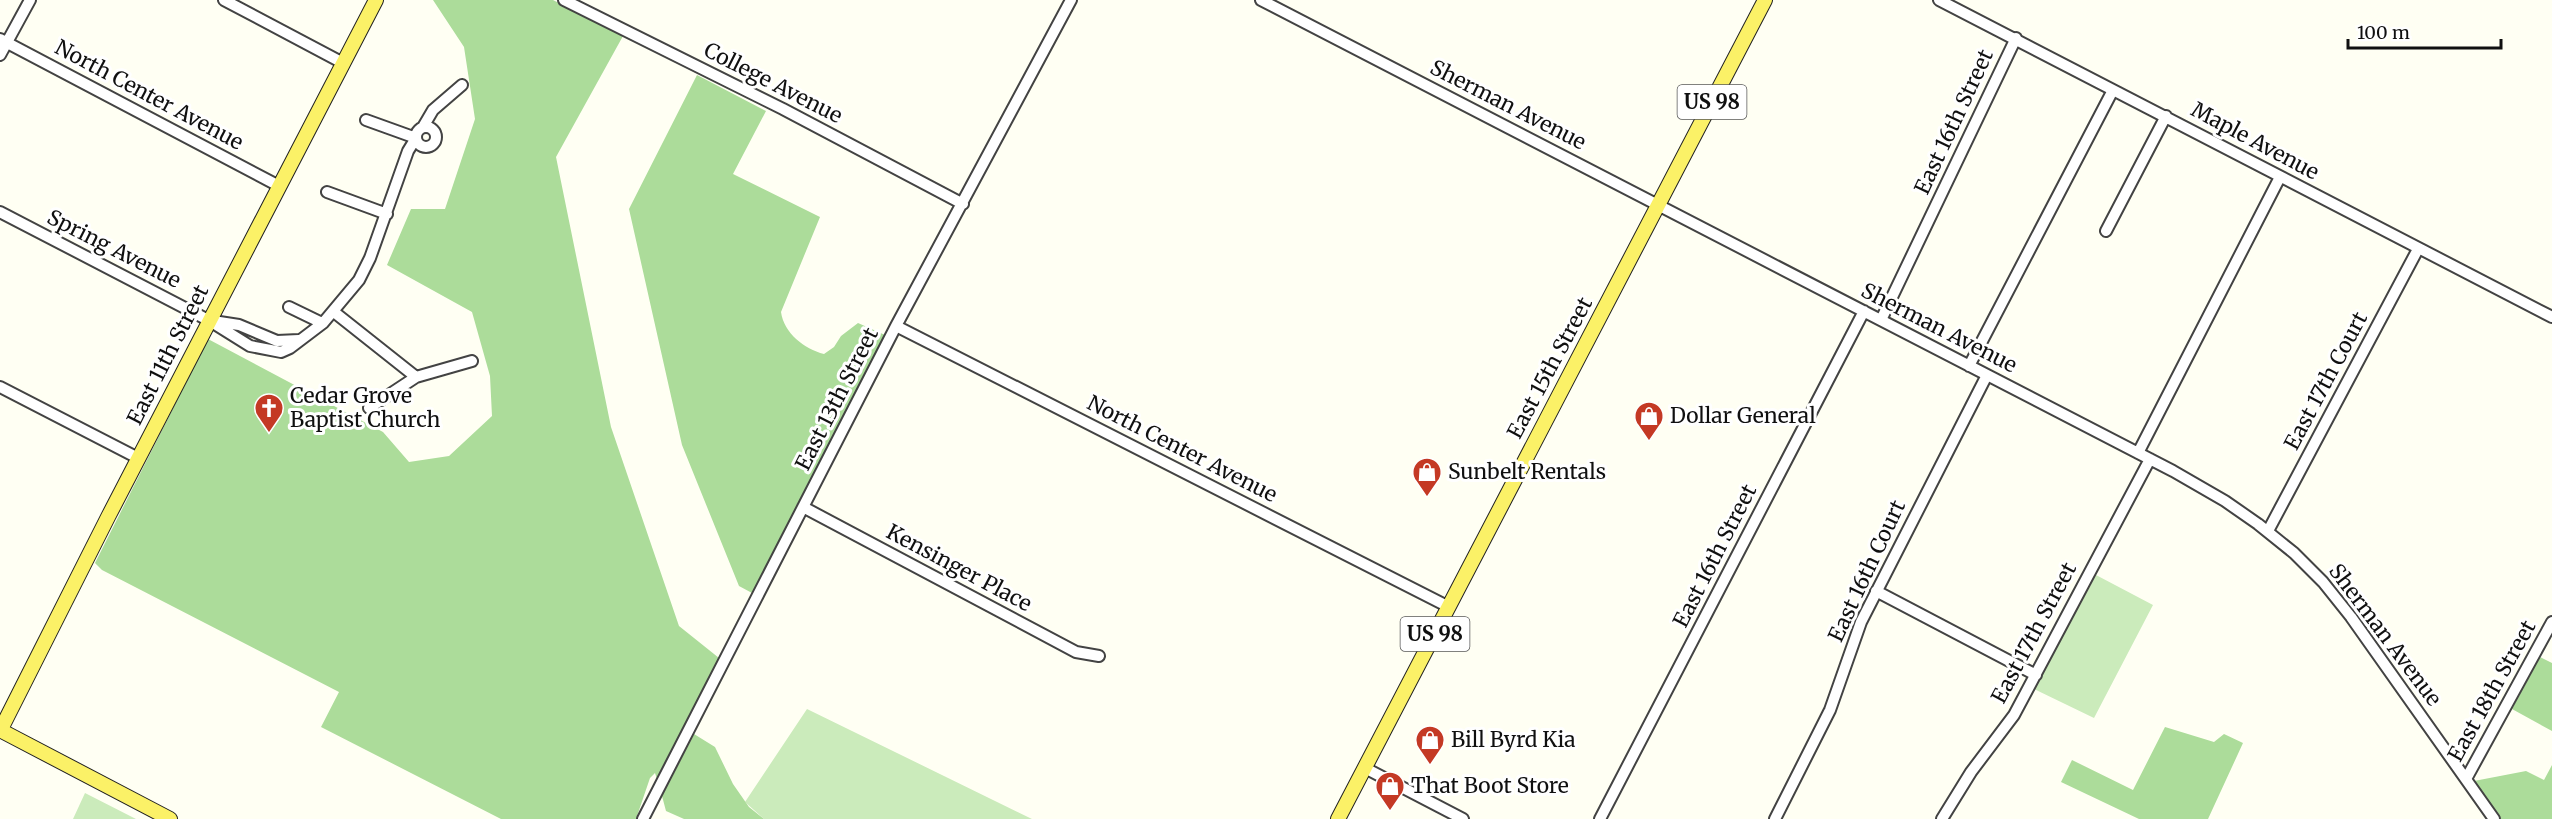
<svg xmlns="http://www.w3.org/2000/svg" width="2552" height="819" font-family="Merriweather,serif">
<rect width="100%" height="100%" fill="#fffff3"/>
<path fill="#cbebbb" d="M2096,575L2153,605L2094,718L2034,689Z
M807,709L1032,819H764L745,802Z
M85,793L136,819H73Z"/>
<path fill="#acdc9a" d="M433,0H553L623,36L556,157L611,427L679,626L719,658L657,779L655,773L650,778L636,819H501L321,727L339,692L102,570L95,563L208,339L383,432L409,462L449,456L492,416L490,376L472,312L387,265L411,209H445L475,119L464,47Z
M697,75L766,111L733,174L820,217L781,312C784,333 804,349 824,354L834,347L841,336L858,323L885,335L752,593L739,586L682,445L629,209Z
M2540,657L2552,663V731L2512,709Z
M2165,727L2214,742L2224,734L2243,743L2208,819H2139L2061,782L2072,760L2133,790Z
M694,734L715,747L733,784L749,807L764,819H684L666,811L662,796Z
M2552,765V819H2501L2474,781L2526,771L2544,780Z"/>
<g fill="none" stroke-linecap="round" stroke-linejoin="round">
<g stroke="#434343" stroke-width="14">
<path id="minor" d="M224,0L343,63
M564,0L783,109L963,204
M1261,0L2173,471L2225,501L2258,524L2294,553L2323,582L2351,617L2494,819
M1939,0L2552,317
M0,39L279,186
M0,55L30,0
M423,127L433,110L462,85
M416 137a10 10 0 1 1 20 0a10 10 0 1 1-20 0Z
M327,192L387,214
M0,212L210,321L250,346L281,352L290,348L323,323L359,280L370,258L408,151L416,138L366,120
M2106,231L2166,116
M289,307L322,323
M334,312L416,377L369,408
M1881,320L2016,38
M213,321L239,325L277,341L299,340
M896,326L1449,607
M1969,366L2113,90
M416,377L472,361
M0,387L138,458
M2138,453L2280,177
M803,507L1076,652L1099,656
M2268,531L2418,249
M1876,591L2036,675
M1365,768L1463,819
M2466,779L2552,622
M643,819L896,326L1071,0
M1600,819L1864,311
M1775,819L1830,710L1861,622L1987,375
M1942,819L1971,772L2014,715L2150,459"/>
</g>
<g stroke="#212121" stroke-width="16">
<path id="major" d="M0,730L170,819
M0,731L108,517L376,0
M1338,819L1765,0"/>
</g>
<use href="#minor" stroke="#fff" stroke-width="10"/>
<use href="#major" stroke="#fbf167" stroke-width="14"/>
</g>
<defs>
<g id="church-pin" transform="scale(1.5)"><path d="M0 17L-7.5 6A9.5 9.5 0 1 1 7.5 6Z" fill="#c43924" stroke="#fff"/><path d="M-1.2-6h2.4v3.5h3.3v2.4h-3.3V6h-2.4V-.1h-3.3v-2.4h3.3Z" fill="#fff"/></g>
<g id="shop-pin" transform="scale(1.5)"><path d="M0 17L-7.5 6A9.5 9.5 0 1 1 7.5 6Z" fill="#c43924" stroke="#fff"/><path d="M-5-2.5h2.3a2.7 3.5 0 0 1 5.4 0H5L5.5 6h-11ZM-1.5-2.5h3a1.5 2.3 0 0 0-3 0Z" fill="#fff"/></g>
</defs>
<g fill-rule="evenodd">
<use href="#church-pin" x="269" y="408"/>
<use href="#shop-pin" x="1649" y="416"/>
<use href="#shop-pin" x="1427" y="472"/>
<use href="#shop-pin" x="1430" y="740"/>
<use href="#shop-pin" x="1390" y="786"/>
</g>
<g text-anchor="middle" stroke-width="6" stroke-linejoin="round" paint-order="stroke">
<g fill="#fff" stroke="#585858" stroke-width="1.5">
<rect x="1677.5" y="85" width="69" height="34" rx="4.5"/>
<rect x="1400.5" y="617" width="69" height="34" rx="4.5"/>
</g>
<g font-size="20" font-weight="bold" fill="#101010">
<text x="1712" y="109">US 98</text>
<text x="1435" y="641">US 98</text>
</g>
<g font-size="21" fill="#101010" stroke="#fff">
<text transform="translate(773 83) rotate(27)" y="7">College Avenue</text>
<text transform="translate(149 95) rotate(28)" y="7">North Center Avenue</text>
<text transform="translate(1508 105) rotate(27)" y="7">Sherman Avenue</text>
<text transform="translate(1954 122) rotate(-65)" y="7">East 16th Street</text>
<text transform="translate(2255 141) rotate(28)" y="7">Maple Avenue</text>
<text transform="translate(114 249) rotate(27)" y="7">Spring Avenue</text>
<text transform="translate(1939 328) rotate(27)" y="7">Sherman Avenue</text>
<text transform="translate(168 355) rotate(-63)" y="7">East 11th Street</text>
<text transform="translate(1550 368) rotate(-62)" y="7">East 15th Street</text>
<text transform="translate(2326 381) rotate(-62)" y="7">East 17th Court</text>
<text transform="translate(837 399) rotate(-63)" y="7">East 13th Street</text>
<text transform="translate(1182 449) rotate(27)" y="7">North Center Avenue</text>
<text transform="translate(1715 556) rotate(-63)" y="7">East 16th Street</text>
<text transform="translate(959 568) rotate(28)" y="7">Kensinger Place</text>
<text transform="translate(1867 571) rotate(-65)" y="7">East 16th Court</text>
<text transform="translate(2034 633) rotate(-62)" y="7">East 17th Street</text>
<text transform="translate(2385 635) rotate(53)" y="7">Sherman Avenue</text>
<text transform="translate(2492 691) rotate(-61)" y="7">East 18th Street</text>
</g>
<g font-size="21" fill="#101010" stroke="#fff" text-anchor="start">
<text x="290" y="403">Cedar Grove<tspan x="290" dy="24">Baptist Church</tspan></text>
<text x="1670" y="423">Dollar General</text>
<text x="1448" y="479">Sunbelt Rentals</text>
<text x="1451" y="747">Bill Byrd Kia</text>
<text x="1411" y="793">That Boot Store</text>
</g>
</g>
<path d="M2348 39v9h153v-9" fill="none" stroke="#101010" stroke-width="3"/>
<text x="2357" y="39" font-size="18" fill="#101010" stroke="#ffffff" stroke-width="4.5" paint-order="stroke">100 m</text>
</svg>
